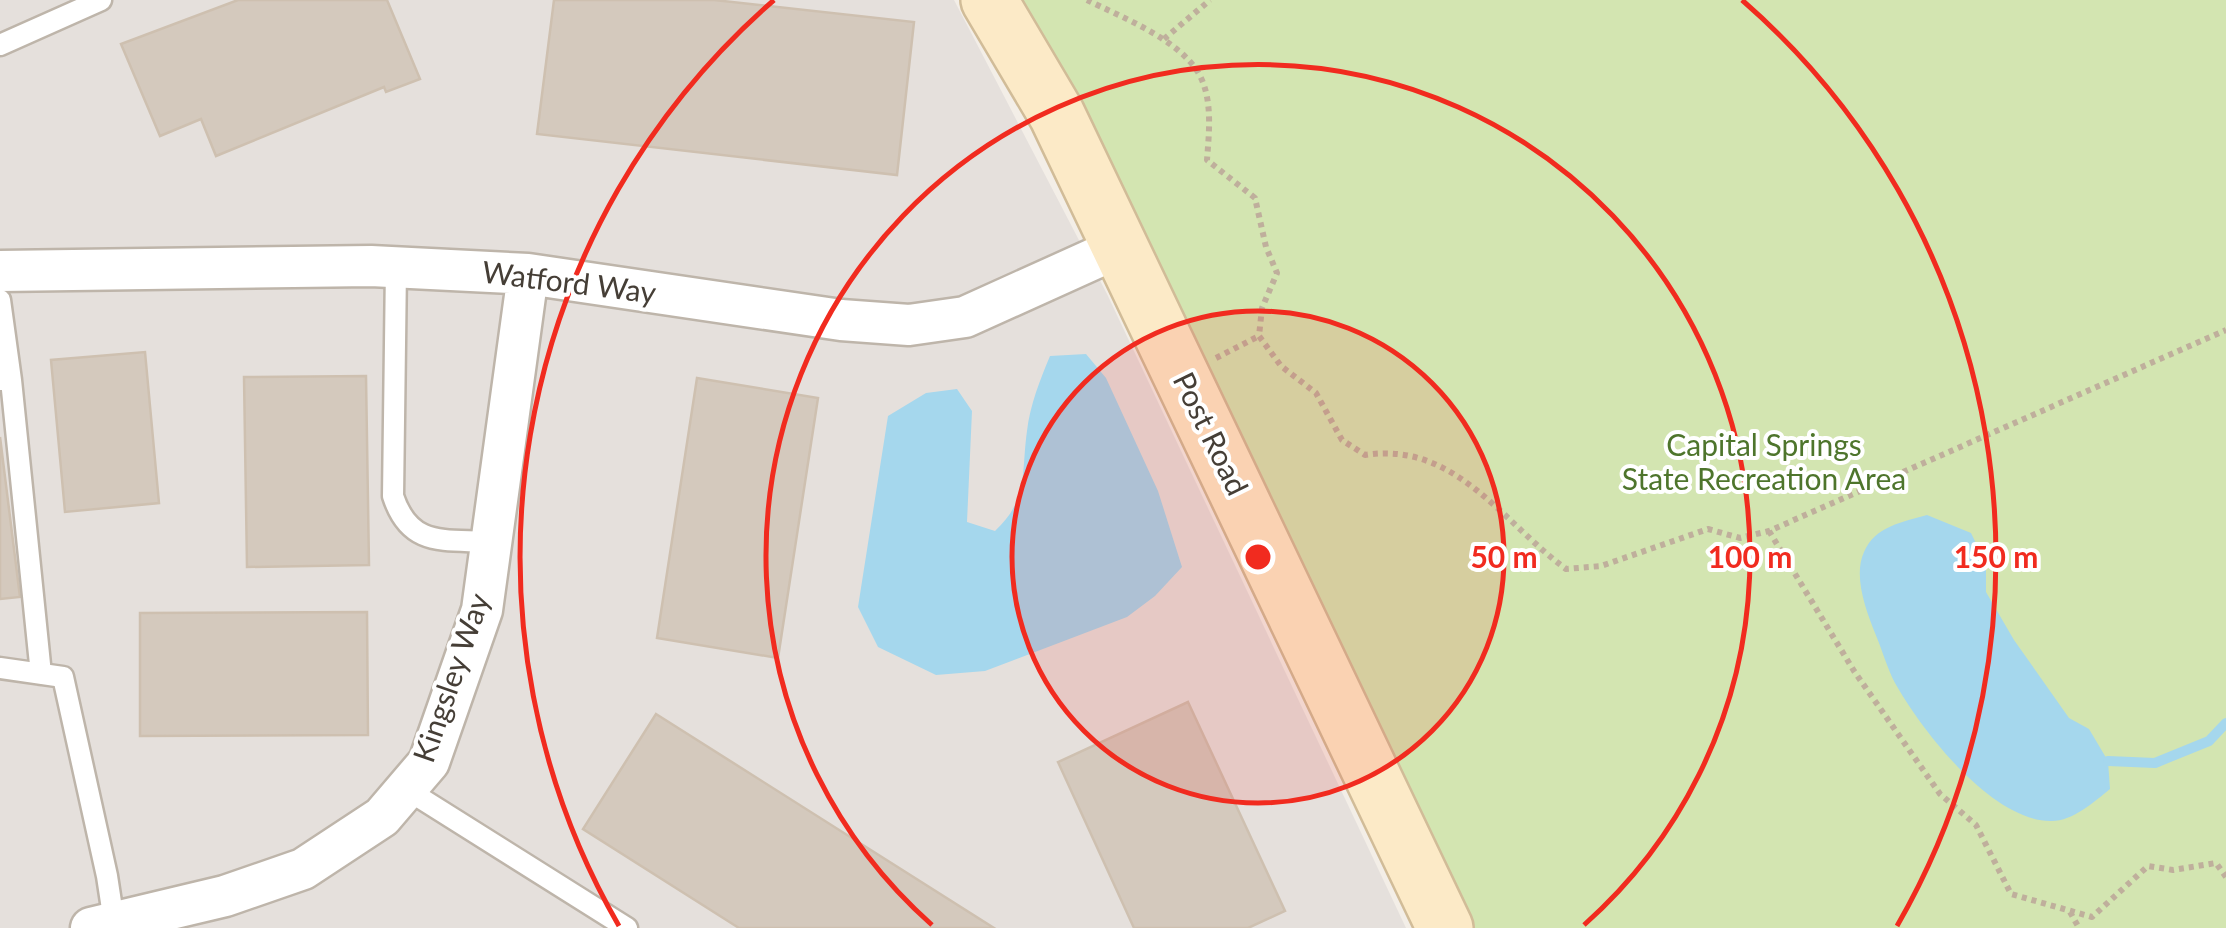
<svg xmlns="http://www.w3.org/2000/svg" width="2226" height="928" font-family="Lato,sans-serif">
<rect width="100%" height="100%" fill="#f3eee7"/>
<path fill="#e5e0dc" d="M0,0H954L1107,294L1406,928H0Z"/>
<path fill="#d3e5b1" d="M1023,0H2226V928H1472L1186,318L1070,84Z"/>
<path fill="#a5d7ed" d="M1086,354L1106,378L1158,491L1182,567L1155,596L1127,617L985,671L936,675L878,647L858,607L888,416L926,393L957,389L972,411L967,522L995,531C1029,499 1021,474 1027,431C1030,405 1040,380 1050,356Z
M1927,515L1971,533L1986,564V592L2014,640L2069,718L2089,729L2108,761L2110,789C2094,802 2072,822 2050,821C1991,820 1922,731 1895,683C1887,668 1882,649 1875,633C1866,610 1853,576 1864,552C1875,526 1903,522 1927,515Z"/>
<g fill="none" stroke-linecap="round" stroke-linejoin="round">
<path stroke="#a5d7ed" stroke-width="10" d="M2108,761L2155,763L2209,741L2226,723"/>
</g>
<path fill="#d4c9bd" stroke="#cec0b0" stroke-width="2.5" d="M238,0H387L420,79L386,92L384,87L216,156L201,119L160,136L121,44Z
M554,0H714L914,22L897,175L537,134Z
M145,352L159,503L65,512L51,360Z
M366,376L369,565L247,567L244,377Z
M697,378L818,398L778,658L657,638Z
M0,437L20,597L0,599Z
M367,612L368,735L140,736V613Z
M1188,702L1285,911L1248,928H1134L1058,762Z
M656,714L994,928H739L583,829Z"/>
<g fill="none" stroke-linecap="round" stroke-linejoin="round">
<g stroke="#beb5aa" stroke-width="25">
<path id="lane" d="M0,45L101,0
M396,267L393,496C410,548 444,539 490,542
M0,300L11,380H0
M11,380L41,674
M0,668L63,677L107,876L114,922
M406,789L627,928"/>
</g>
<g stroke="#beb5aa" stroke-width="45">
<path id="street" d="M0,271L371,266L528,274L841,320L909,325L965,317L1120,247
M91,928L225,896L303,869L382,817L429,762L482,610L528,274"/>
</g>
<g stroke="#d1bc98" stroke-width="60">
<path id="secondary" d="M989,0L1057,115L1445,928"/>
</g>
<path stroke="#bfaf9c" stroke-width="6" stroke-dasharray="5 5" stroke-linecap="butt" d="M1087,0C1121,17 1179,39 1199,74C1213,99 1209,133 1207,160L1255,198L1266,247L1277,273L1262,308L1259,336L1281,366L1316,393L1342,440L1365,455C1455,441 1502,522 1566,569L1601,566L1708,529L1740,538L1769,531L2226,330
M1164,39L1210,0
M1216,358L1259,336
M1769,531L1854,671L1940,794L1976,825L2011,894L2092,917L2148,866L2173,870L2216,863L2226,877
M2070,912L2079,928"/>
<use href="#lane" stroke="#fff" stroke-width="20"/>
<use href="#street" stroke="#fff" stroke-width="40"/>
<use href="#secondary" stroke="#fceac7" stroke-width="55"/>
</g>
<circle cx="1258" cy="557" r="246" fill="#f12b1f" fill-opacity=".12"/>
<g fill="none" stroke="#f12b1f" stroke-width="5">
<circle cx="1258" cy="557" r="246"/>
<path d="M932 925A492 492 0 1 1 1584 925"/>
<path d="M619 926A738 738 0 0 1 774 0M1742 0A738 738 0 0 1 1897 926"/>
</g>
<g text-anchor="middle" stroke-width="8" stroke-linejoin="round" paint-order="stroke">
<g font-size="30" fill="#453e36" stroke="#fff">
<text transform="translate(569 283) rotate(7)" y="10">Watford Way</text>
<text transform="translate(1210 434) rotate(64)" y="10">Post Road</text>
<text transform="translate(452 678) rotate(-71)" y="10">Kingsley Way</text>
</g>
<g font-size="30" fill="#4e752c" stroke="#fff">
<text x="1764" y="456">Capital Springs<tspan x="1764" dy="34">State Recreation Area</tspan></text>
</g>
</g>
<circle cx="1258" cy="557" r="15" fill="#f12b1f" stroke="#fff" stroke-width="5"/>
<g font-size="30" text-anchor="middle" font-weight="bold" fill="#f12b1f" stroke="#fff" stroke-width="8" stroke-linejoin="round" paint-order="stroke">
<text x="1504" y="568">50 m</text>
<text x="1750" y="568">100 m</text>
<text x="1996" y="568">150 m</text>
</g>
</svg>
